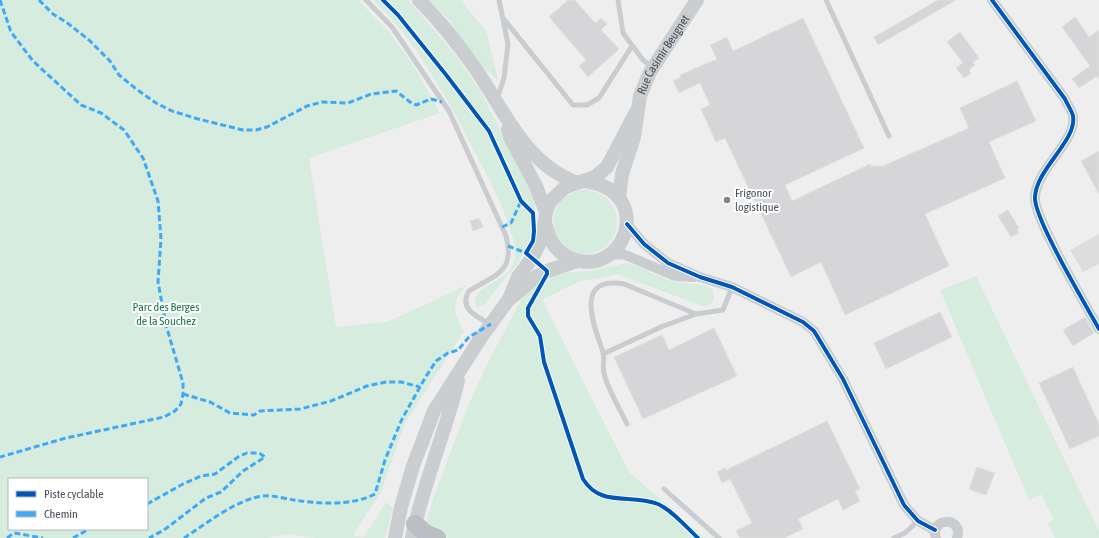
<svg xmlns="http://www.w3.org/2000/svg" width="1099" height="538" font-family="'Asap Condensed',sans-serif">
<rect width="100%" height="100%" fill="#efeeee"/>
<path fill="#ddd" d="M1099,234V264L1083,272L1070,250Z"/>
<path fill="#d5ecdf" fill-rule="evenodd" d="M0,0H358L388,31L413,65L440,113L309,158L336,327L387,322L467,285C451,302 452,312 464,331L405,423L381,492L353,535L363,538L386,502L393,508L385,538H315L289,534L265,538H0ZM9,479H147V529H9Z
M373,0H408L453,52L480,90L536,201L530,239L518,263L482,307L476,306L475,302C476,283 512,282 515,257C517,248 513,239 510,230C501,200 486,173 471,145C450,103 426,61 396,24C389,15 380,8 373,0Z
M429,0H460L486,30L498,80L477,62L447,18Z
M553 222a32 32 0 1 1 64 0a32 32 0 1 1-64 0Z
M627,263C643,266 655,276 671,281C685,285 701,281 713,290L714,300L708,306H702L617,274L602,278L580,281L542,300L629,472L705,538H449L437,534L425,527L434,496L468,406L488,362L526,291L542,281L546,283L548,278L557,273L590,271Z
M976,276L1099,531V538H1055L1048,524L1054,520L1041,494L1029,500L940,290Z"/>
<path fill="#d6d6d8" stroke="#e0e0e1" d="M568,0H575L595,23L601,18L607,24L601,30L619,49L588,77L579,66L586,60L549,17Z
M938,0H956L878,45L874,37Z
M1075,17L1089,37L1099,30V79L1097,76L1079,88L1072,79L1090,66L1062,27Z
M803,18L864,148L785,185L792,201L870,164L871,166H883L969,128L960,108L1017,81L1036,121L989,142L1005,178L925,214L949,266L845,315L821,262L791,277L725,138L716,142L701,109L710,105L700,83L679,93L673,81L681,77L680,75L717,59L710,45L727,37L733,51Z
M960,32L979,58L973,62L975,65L969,70L971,73L964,78L956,68L963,63L947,42Z
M1099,151V194L1081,161Z
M1008,210L1019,228L1017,229L1019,233L1011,237L998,216Z
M479,218L483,227L473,231L470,221Z
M940,312L952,337L886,369L874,343Z
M1085,317L1094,333L1073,346L1063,330Z
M714,328L737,376L643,419L614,357L662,335L669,350Z
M1073,367L1099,424V436L1070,449L1039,383Z
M827,421L860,489L855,491L860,501L843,510L838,499L798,519L803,529L784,538H740L736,531L752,523L730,479L722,483L717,472L725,468L726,470Z
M977,467L995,473L986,495L969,489Z"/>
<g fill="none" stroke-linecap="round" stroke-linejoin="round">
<path stroke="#cacdcf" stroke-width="5" d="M366,0L392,27L449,111L506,236C516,273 494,275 469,291C458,308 477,317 490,324
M618,0L623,33L643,60L652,67
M826,0L889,136
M503,18L573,105H587L599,98L632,46
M497,99L504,78L508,44L499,0
M603,354L661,327L696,314L723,310L732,287
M627,424C621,411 606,386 604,373C602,366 605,359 603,352C594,326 573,275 624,284L696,314
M664,489L719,538
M894,538L905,533L918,521"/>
<path stroke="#cacdcf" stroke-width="10" d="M992,0L1065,99C1067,104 1072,111 1073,116C1077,141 1036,169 1035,197C1033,217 1087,307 1099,329
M627,224L644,244L668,263L700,277L732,287L803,322L814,331L843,379L904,505L918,521L935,530
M609,255L623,254L675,276L694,277
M936,538C929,517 964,516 957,538"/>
<g stroke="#cbced0" stroke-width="14">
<path d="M419,0C440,21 458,44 475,68C504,110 524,162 575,182"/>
<path d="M508,129L511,139L536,186L546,212"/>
<path id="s1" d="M619,198L622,174L634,137L640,96L650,72L697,0"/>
<path d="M546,226C549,240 556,252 570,258C625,281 657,191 585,181"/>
<path d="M511,298L537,276L547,271L577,261"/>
<path d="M395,538L401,507L413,466L434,411L480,339L509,299L518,277L532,258L543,237L546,212L550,202L565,187L595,177L607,167L636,112"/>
<path d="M412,538C423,484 445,434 458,381"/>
</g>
<path stroke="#bbbfc4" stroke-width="18" d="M415,524L425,533L437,538"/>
<path stroke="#3fa9f5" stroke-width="3" stroke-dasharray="6 3" stroke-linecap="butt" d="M0,0L11,32L33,61L81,105L101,113L124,130L143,158L158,201L161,239L158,282L166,325L183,383V394L181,404L175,411L164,417L66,438L0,457
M39,0L53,14L66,22L89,40L110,61L119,75L135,88L156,103L172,111L198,119L243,130H256L267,127L307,106L322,102L348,103L371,94L396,91L410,102L416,105L431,99L442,102
M502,227L511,223L521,201
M508,246L526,253
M183,394L210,402L230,413L254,415L260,411L300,409L331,401L367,386L386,382H401L420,387
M147,504L183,484L201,476L215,474L238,457L247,453H259L265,457L243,471L221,492L206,498L164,530L149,538
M7,538L14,533L43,538
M73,538L89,529
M184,538C206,524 238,498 264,496C273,495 285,499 294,500C320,504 352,506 375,494L385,460L402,419L425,378L436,361L448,353L458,350L469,337L491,324"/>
<g stroke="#fff" stroke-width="6">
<path id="cycleway" d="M383,0L398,15L447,76L489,131L521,201L533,213L534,231L533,241L526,253L547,271V274L528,308V316L540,336L544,362L583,479C601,508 630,493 658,504C673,511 686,527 698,538
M992,0L1065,99C1067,104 1072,111 1073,116C1077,141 1036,169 1035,197C1033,217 1087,307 1099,329
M627,224L644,244L668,263L700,277L732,287L803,322L814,331L843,379L904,505L918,521L935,530"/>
</g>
<use href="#cycleway" stroke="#0057b8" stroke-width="4"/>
</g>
<circle fill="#82878d" stroke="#fff" stroke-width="1.5" cx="727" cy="200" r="4"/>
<g text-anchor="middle" stroke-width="4" stroke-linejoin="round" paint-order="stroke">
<g font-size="12" fill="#474f59" stroke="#fff">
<text dy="4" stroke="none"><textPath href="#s1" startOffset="152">Rue Casimir Beugnet</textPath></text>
</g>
<g font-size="12" fill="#474f59" stroke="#fff" text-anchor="start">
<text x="735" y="197">Frigonor<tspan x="735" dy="14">logistique</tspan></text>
</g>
<g font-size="12" fill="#1e754f" stroke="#fff">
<text x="166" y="311">Parc des Berges<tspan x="166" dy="14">de la Souchez</tspan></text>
</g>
</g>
<rect x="8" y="478" width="140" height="52" fill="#ffffff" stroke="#b5b9bd"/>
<rect x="16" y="491" width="20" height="6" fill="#0057b8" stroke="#b5b9bd"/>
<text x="44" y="498" font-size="12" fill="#474f59">Piste cyclable</text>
<rect x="16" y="511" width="20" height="6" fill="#3fa9f5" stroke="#b5b9bd"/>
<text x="44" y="518" font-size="12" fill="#474f59">Chemin</text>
</svg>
